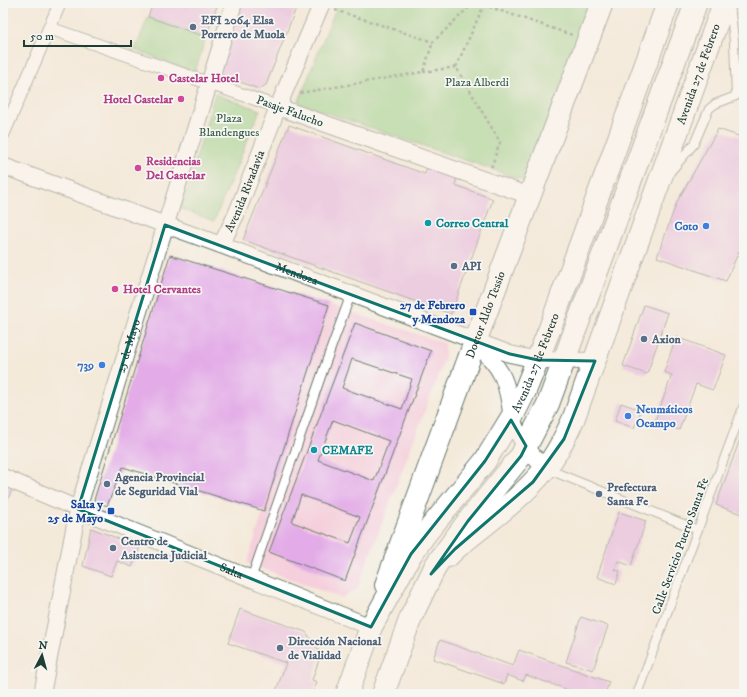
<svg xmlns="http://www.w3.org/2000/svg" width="747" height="697" font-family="'IM FELL DW Pica',serif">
<rect width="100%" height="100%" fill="#f6f6f2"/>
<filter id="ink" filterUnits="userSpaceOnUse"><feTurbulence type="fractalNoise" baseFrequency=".025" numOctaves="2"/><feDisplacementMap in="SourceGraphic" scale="8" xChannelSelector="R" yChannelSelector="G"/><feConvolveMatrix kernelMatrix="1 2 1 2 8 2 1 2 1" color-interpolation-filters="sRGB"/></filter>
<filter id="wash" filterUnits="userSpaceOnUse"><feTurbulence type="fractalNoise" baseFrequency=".012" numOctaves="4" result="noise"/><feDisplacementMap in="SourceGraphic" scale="16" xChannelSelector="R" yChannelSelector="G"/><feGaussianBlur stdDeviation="0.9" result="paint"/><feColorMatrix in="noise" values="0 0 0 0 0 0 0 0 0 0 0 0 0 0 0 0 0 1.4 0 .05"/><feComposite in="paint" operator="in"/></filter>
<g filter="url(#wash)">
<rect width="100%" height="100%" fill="#f4eada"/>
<path fill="#f5cfdb" d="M329,305L444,343L445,358L357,589L341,598L247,563Z"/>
<path fill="#93d187" stroke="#59875e" d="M338,3H590L526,181L298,103Z
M148,17L206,37L195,72L135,50Z
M215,94L260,110L214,221L181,209Z"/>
<g id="blocks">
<path fill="#e3abe7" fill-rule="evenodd" d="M153,3H218L206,37L148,17Z
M239,3H298L266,85L259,89L224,76L220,70Z
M289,125L425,174L427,167L457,178L455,185L493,199L451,314L243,240Z
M718,129L744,138V253L739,251L726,281L657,257L677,202Z
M170,255L329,305L264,511L123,467L107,506L94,500Z
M644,305L668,313L647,374L623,366Z
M355,323L431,351L345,581L269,552ZM352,359L412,379L402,409L342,388ZM333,420L389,441L374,481L318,460ZM301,495L360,517L350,543L292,522Z
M676,337L726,355L713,390L696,384L679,430L655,421L672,375L664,372Z
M621,403L641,410L634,428L615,421Z
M744,428V515L716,505Z
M3,481L14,485L3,511Z
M619,512L646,521L631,566L618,561L615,570L620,571L616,584L597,577Z
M91,528L140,547L132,567L117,561L111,576L83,566Z
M240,609L306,632L321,654L312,680L317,682L312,694H275L286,663L228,643Z
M581,617L608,626L593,670L566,662Z
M440,640L513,666L519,650L609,682L605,694H580L526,675L523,681L507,675L504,684L433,659Z"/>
</g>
</g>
<g filter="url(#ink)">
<use href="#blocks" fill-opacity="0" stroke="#6a7a6e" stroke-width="1"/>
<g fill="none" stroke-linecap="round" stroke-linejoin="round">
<g stroke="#6a7a6e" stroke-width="10">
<path id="service" d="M672,170L694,144L709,109L715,104L736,96L734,41L730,4
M547,469L698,530
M251,579L326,362L351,294
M637,694L744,405"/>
</g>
<g stroke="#6a7a6e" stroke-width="14">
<path id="pedestrian" d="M49,28L278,107
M3,135L60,3"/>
</g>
<g stroke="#6a7a6e" stroke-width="18">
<g id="minor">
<path d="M278,107L530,196"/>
<path id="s1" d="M3,166L221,245L510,354L538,360L595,361"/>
<path id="s2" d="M221,245L236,215L278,107L322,3"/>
<path d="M476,343C484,352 494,361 500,372C508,385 509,402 512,417C517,437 530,454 545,468"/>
<path id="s3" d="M3,477L78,509L371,627"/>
<path id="s4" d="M42,694L78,509L234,3"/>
</g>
</g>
<g stroke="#6a7a6e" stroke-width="24">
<g id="secondary">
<path id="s5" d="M448,556L455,549C486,523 520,500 545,469C557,454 565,437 573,420L724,3"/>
<path id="s6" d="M386,585L475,342L602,3"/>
</g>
</g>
<g stroke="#6a7a6e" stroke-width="24">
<g id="trunk">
<path id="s7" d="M347,694L371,627L411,554L426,533L485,461L512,417L525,391L550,328L668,3"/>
<path d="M383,694L411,617L436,565L468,521L521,456L548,404L696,3"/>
</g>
</g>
<path stroke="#6a7a6e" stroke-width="2.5" stroke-dasharray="3 3" stroke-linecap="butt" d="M478,3L572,35
M335,10L433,42L473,3
M456,67L484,5
M423,72L456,67L500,142L491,168
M300,93L423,72L433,42"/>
<use href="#service" stroke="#fff" stroke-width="8"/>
<use href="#pedestrian" stroke="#fff" stroke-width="12"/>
<use href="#minor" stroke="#fff" stroke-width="16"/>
<use href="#secondary" stroke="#fff" stroke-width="22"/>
<use href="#trunk" stroke="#fff" stroke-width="22"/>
</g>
</g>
<path d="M0 0H747V697H0ZM165,225L510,354L538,360L595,361L564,439L533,482L455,549L431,574L468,521L521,456L526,446L511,420L485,461L411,554L371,627L78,509Z" fill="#f4eada" fill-opacity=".55" fill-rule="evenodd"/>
<path fill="none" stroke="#0f766e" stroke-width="3" stroke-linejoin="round" d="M165,225L510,354L538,360L595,361L564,439L533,482L455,549L431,574L468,521L521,456L526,446L511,420L485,461L411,554L371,627L78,509Z"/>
<g fill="#5c6f8a" stroke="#f6f6f2" stroke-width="1.5">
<circle cx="193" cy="27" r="4"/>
<circle cx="454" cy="266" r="4"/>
<circle cx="644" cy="339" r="4"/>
<circle cx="107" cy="484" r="4"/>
<circle cx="599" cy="494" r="4"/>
<circle cx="113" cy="548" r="4"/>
<circle cx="280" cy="648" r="4"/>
</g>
<g fill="#d1479c" stroke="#f6f6f2" stroke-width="1.5">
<circle cx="161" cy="78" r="4"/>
<circle cx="181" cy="99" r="4"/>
<circle cx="138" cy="168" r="4"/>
<circle cx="115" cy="289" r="4"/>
</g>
<g fill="#0f9aa8" stroke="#f6f6f2" stroke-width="1.5">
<circle cx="428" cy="223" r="4"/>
<circle cx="314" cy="450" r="4"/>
</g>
<g fill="#3f7fe0" stroke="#f6f6f2" stroke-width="1.5">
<circle cx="706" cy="226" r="4"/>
<circle cx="102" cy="365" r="4"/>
<circle cx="628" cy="416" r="4"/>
</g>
<g fill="#1a4fb4" stroke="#f6f6f2" stroke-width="1.5">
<rect x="469" y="308" width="8" height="8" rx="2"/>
<rect x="107" y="507" width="8" height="8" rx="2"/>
</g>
<g text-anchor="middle" stroke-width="3.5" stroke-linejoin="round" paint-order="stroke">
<g font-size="12" font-weight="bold" fill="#4e5e75" stroke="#f6f6f2" text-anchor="start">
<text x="201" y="24">EFI 2064 Elsa<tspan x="201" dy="14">Porrero de Muola</tspan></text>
<text x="462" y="270">API</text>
<text x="652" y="343">Axion</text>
<text x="115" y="481">Agencia Provincial<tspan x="115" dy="14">de Seguridad Vial</tspan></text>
<text x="607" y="491">Prefectura<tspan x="607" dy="14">Santa Fe</tspan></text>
<text x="121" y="545">Centro de<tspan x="121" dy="14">Asistencia Judicial</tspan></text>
<text x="288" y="645">Dirección Nacional<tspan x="288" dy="14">de Vialidad</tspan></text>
</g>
<g font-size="12" fill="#1f3d34" stroke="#f6f6f2">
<text dy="4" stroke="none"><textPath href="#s5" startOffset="555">Avenida 27 de Febrero</textPath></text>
<text transform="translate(290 111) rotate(20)" y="4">Pasaje Falucho</text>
<text dy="4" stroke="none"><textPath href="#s2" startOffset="59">Avenida Rivadavia</textPath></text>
<text dy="4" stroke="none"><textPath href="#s1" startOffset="313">Mendoza</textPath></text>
<text dy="4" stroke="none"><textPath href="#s6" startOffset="288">Doctor Aldo Tessio</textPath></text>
<text dy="4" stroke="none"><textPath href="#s4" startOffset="359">25 de Mayo</textPath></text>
<text dy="4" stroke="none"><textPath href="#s7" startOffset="384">Avenida 27 de Febrero</textPath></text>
<text transform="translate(680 546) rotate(-70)" y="4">Calle Servicio Puerto Santa Fe</text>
<text dy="4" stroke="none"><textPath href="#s3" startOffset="247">Salta</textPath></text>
</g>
<g font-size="12" font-weight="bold" fill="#b23c85" stroke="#f6f6f2" text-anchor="start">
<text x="169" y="82">Castelar Hotel</text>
<text x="173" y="103" text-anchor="end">Hotel Castelar</text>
<text x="146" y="165">Residencias<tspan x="146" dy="14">Del Castelar</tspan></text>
<text x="123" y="293">Hotel Cervantes</text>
</g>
<g font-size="12" fill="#365b45" stroke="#f6f6f2">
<text x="477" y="86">Plaza Alberdi</text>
<text x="229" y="122">Plaza<tspan x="229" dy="14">Blandengues</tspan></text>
</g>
<g font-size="12" font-weight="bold" fill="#0d838f" stroke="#f6f6f2" text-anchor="start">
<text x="436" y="227">Correo Central</text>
<text x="322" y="454">CEMAFE</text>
</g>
<g font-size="12" font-weight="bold" fill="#366cbe" stroke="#f6f6f2" text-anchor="end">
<text x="698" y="230">Coto</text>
<text x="94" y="369">739</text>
<text x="636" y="413" text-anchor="start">Neumáticos<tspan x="636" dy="14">Ocampo</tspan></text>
</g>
<g font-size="12" font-weight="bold" fill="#164399" stroke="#f6f6f2" text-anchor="end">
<text x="465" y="309">27 de Febrero<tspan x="465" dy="14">y Mendoza</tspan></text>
<text x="103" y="508">Salta y<tspan x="103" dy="14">25 de Mayo</tspan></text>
</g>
</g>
<rect width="747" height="697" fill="none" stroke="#f6f6f2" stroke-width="16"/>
<g transform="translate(42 655) rotate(6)" stroke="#f6f6f2" stroke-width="3" paint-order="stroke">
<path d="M0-3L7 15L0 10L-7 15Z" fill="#1f3d34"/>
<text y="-6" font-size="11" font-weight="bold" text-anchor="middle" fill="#1f3d34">N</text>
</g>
<path d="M24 40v6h107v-6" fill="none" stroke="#1f3d34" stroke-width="2"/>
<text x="30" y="40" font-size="12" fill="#1f3d34" stroke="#f6f6f2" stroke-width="3" paint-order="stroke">50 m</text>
</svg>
